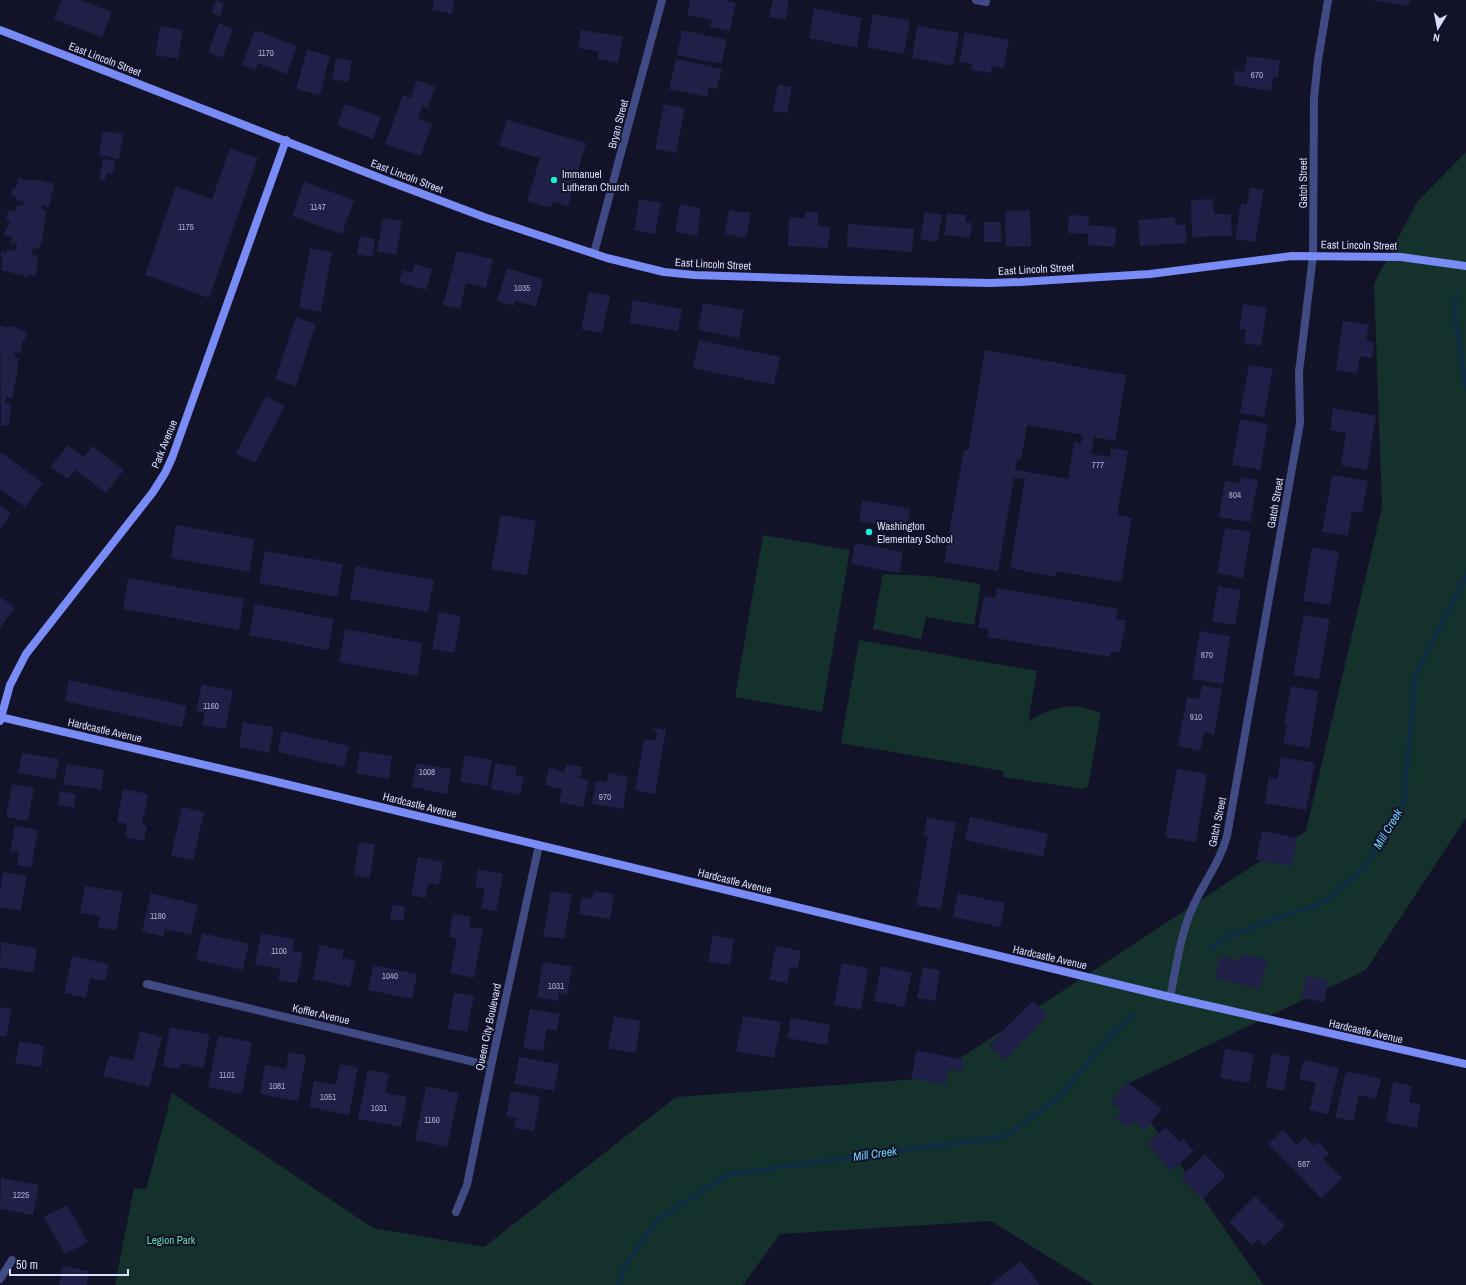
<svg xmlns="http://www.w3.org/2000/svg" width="1466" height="1285" font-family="'Archivo Narrow',sans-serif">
<rect width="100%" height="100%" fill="#121228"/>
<path fill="#15312b" d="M1466,152V818L1366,970L1125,1085L1262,1283L1265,1285H1094L991,1221L780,1234L743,1285H115L134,1188L146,1189L172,1093L373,1228L484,1247L676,1097L930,1078L1306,831L1382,507L1374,284L1417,202Z
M763,535L850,550L822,712L735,697Z
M883,574L930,576L981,584L974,625L926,617L921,639L873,629Z
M859,640L1037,671L1028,722C1042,712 1062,704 1079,707C1086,708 1094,711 1101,713L1088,786L1083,789L1003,777V771L841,743Z"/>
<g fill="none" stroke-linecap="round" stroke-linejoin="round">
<path stroke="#0e2c44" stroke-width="4.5" d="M1456,295L1454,308L1466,389
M1210,948L1226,937L1326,901L1364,868L1404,801L1415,676L1466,575
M619,1285L624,1267L658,1219L729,1174L1007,1136L1061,1095L1114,1032L1134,1015"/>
</g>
<path fill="#201f47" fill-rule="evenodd" d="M62,0H80L112,12L102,37L54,19Z
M216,0L224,3L220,16L212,13Z
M434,0H454L452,14L432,10Z
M690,0H723L736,3L730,31L710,27L712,20L687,15Z
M773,0H789L786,20L769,17Z
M1370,0H1410L1409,6Z
M814,8L862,18L857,48L809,38Z
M873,14L910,21L904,54L867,47Z
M219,23L233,29L222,58L208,52Z
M160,26L183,30L178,59L155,55Z
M917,26L959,33L953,66L912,58Z
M255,30L297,46L287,74L258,63L255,70L242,65Z
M581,30L623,37L618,63L597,59L599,52L578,48Z
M682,30L727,40L721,64L677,55Z
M965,32L1009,40L1004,68L992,66L991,73L971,70L972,64L959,62Z
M307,50L330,56L320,95L296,89Z
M1247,56L1280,61L1278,77H1273L1271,91L1233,85L1235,71L1244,72Z
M336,58L352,61L348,82L332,79Z
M676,59L722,69L717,89L709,88L707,97L669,89Z
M417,80L435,87L428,108L422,106L418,119L432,124L421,156L385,144L403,95L411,98Z
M778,84L792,87L787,113L773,111Z
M345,104L381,117L373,139L337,125Z
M664,104L685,108L676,153L655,149Z
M507,120L586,143L568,206L553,202L551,208L527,201L540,158L499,146Z
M103,131L123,134L119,159L99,155Z
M230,148L258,158L209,298L145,275L176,186L212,199Z
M103,159L115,161L113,174L106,173L105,181L99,180Z
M18,178L37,181V179L54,184L49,207L42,205L41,209L46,210L43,237L39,249L33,248L32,255L38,256L36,276L28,274V277L1,270L3,258L0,257L1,251L7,252V249L16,251L17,244L10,243L12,237L4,236L6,228H8L10,221H6L8,210L16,211L17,205L23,206L24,202L16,200V196L11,195L12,188L16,189Z
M304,182L354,200L342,234L292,216Z
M1250,187L1264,190L1255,242L1235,239L1241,203L1247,204Z
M639,199L661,203L655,234L634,230Z
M1213,199L1214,214H1231L1232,236L1192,237L1191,200Z
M680,204L701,208L697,236L675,232Z
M729,210L751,213L746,238L725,234Z
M1030,210L1031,246L1006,247L1005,211Z
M805,212H818V226L830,227L828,248L788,246L789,217L805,218Z
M925,212L942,215L937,242L920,239Z
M947,213L966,215L965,222L972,223L970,238L944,235Z
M1069,215L1089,216L1088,225L1116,227L1115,247L1088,245V234L1068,233Z
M1175,217L1176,225L1185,224L1187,243L1140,246L1138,220Z
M383,218L402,221L396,255L377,251Z
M984,222H1001V242H984Z
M848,224L914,229L912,252L847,247Z
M360,236L375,239L372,257L357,254Z
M310,248L332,252L321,312L299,308Z
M457,251L493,259L486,288L466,283L460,309L443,305Z
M415,264L432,269L426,290L399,282L403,270L412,273Z
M507,268L543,279L536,307L515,301L514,306L497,301Z
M589,292L610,296L602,333L581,329Z
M633,300L682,309L678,331L629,323Z
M703,303L744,310L739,338L698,330Z
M1243,304L1267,308L1261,346L1244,343L1246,330L1239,329Z
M296,317L316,324L296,386L275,379Z
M1343,321L1369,325L1366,341L1374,342L1372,358L1360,356L1357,373L1336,370Z
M0,326L9,328L10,326L19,328V330L26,331L25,340H23L20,353L15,352L14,357L19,358L17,368L18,369L12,398L6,397L5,403L11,405L9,426L1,425V429Z
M699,340L780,357L774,385L693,368Z
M985,350L1126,375L1115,441L1094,437L1091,454L1110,457L1111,448L1128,451L1117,515L1132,518L1121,582L1056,571L1055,577L1010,568L1025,479L1014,478L998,571L944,562L964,450H968ZM1027,425L1082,435L1081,443L1074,442L1068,479L1015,470L1017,459L1021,460Z
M1249,365L1273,369L1264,417L1240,413Z
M266,396L285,406L255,463L236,453Z
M1333,408L1376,416L1367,470L1341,465L1346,433L1330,430Z
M1240,419L1268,424L1260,470L1232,465Z
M68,445L84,457L92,446L124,470L106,493L75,470L68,479L51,467Z
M0,452L43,483L25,507L0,489Z
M1332,475L1368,481L1362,513L1352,511L1348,536L1322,532Z
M1241,477L1258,480L1250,522L1219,517L1225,481L1240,484Z
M862,500L910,509L907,529L859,521Z
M0,506L11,513L0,530Z
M501,515L536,521L527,575L491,569Z
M176,525L255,539L249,572L171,558Z
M1225,528L1251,532L1243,578L1217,573Z
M855,543L903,552L899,573L851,564Z
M1312,547L1339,552L1330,605L1303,601Z
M265,551L343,564L337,597L259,583Z
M356,566L434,580L428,612L350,599Z
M128,578L244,599L239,630L123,609Z
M1218,586L1241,590L1235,625L1212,621Z
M997,588L1118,609L1116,619L1126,621L1120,653L1111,652L1110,657L988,637L989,629L978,628L984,596L995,598Z
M0,597L15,607L0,628Z
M255,604L334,619L328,650L249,635Z
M439,612L461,616L454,653L432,649Z
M1304,615L1330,619L1319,679L1293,675Z
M345,629L423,643L417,676L339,662Z
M1200,631L1230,636L1223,684L1192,679Z
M69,680L187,706L182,727L65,701Z
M202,684L233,691L225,729L202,725L205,713L196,711Z
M1202,685L1222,689L1214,735L1204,732L1200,751L1178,746L1187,697L1199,699Z
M1291,686L1319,691L1309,748L1283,743L1287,725H1284Z
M243,722L274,727L269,753L239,747Z
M653,728L666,730L655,794L635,790L644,739L656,741L657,731L653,730Z
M282,731L349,746L344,767L278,752Z
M360,751L392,756L389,779L356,773Z
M22,753L59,759L55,779L18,773Z
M465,755L492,760L487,786L460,782Z
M1281,757L1315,763L1306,810L1265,803L1269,777L1277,779Z
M416,763L451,769L447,794L412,787Z
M495,763L517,767L515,775L524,776L520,795L491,789Z
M67,764L104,770L101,790L63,784Z
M567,764L582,767L580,778L589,780L583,807L559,802L562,789L545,785L549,768L564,772Z
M1177,769L1207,774L1196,842L1165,837Z
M608,773L628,777L623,809L592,804L596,781L607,782Z
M12,784L34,788L28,821L6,817Z
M123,789L148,794L142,825L147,826L144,841L125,837L127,824L117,822Z
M60,791L76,794L74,808L58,805Z
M182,807L204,812L193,860L171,856Z
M927,817L956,823L941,909L916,905L928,836H924Z
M970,817L1048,834L1043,857L965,840Z
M15,826L38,830L31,868L17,865L19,852L10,851Z
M1262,831L1297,838L1292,866L1256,860Z
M359,842L375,844L370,878L354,875Z
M418,857L443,862L439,885L428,883L426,898L411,895Z
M478,869L503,874L496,911L481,908L485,888L475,887Z
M3,872L27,876L21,911L0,907V890Z
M85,886L123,892L116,930L98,927L100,916L80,913Z
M551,891L572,894L564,939L543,936Z
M594,891L614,894L610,919L579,914L581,897L592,899Z
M151,893L198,905L191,935L165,929L163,937L142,931Z
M958,893L1005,903L1000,927L953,917Z
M393,904L405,907L403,921L390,919Z
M453,914L471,917L469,927L483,929L474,978L450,973L457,939L449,937Z
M202,933L249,944L243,970L196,960Z
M261,933L295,939L292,951L303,953L297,983L278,980L281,969L255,964Z
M713,935L734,939L730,965L708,961Z
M1,942L37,948L33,973L0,967Z
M320,945L344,950L342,958L356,961L350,987L313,979Z
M776,946L801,951L798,968L790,967L787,983L769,980Z
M1243,954L1267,960L1260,989L1215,978L1220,956L1241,961Z
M72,956L109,964L105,981L90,978L86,998L64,993Z
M543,962L572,967L567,995L559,993L558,1001L537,997Z
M842,963L868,968L861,1010L834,1005Z
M373,965L417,974L412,999L368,990Z
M881,966L912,973L904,1007L874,1001Z
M923,967L940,970L935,1001L917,998Z
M1306,976L1328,980L1324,1002L1301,998Z
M454,993L474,996L467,1032L448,1029Z
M1033,1001L1048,1015L1005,1060L989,1045Z
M0,1007L12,1009L6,1037L0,1036Z
M530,1009L560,1014L557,1031L547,1029L543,1051L523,1048Z
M614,1016L641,1021L635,1053L608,1048Z
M743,1016L781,1022L774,1058L736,1051Z
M791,1018L830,1025L827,1045L787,1038Z
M170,1027L210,1035L203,1068L181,1063L180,1069L163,1066Z
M140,1031L162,1037L149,1087L103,1076L109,1055L133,1061Z
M218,1036L252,1042L242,1094L208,1087Z
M19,1041L44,1046L41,1067L15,1063Z
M1225,1049L1254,1054L1249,1083L1220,1078Z
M917,1050L964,1060L961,1072L949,1069L945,1085L911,1078Z
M289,1052L306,1055L298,1101L260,1094L265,1065L286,1069Z
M1272,1053L1290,1057L1284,1091L1266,1087Z
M519,1057L559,1064L554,1091L514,1084Z
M1304,1060L1339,1068L1328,1114L1309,1110L1316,1083L1299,1079Z
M340,1064L358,1068L349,1115L309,1107L314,1081L336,1085Z
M368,1070L389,1074L385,1093L407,1097L401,1127L358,1119Z
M1346,1071L1381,1079L1376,1099L1359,1095L1353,1121L1335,1117Z
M1127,1082L1162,1109L1145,1130L1133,1121L1128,1128L1116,1119L1122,1111L1111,1102Z
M1393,1082L1412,1086L1409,1102L1421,1104L1417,1128L1386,1122Z
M426,1086L459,1093L447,1147L415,1140Z
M511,1091L540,1097L534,1131L514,1128L516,1118L506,1116Z
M1166,1127L1179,1142L1183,1139L1194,1151L1171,1171L1147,1144Z
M1283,1130L1297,1145L1305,1137L1314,1146L1318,1142L1329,1153L1323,1159L1342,1178L1321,1198L1268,1144Z
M1205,1154L1226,1176L1202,1199L1181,1177Z
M1,1178L39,1185L33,1215L0,1209Z
M1255,1196L1285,1226L1264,1246L1258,1240L1252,1245L1229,1222Z
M67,1205L88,1242L65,1254L44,1217Z
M1021,1261L1040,1285H990Z
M63,1266L89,1271L87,1285H59Z"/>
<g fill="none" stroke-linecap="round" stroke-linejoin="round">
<path stroke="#404a83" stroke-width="8" d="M976,0L986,2
M594,253L662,0
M147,984L491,1066
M1170,997C1176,969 1180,937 1191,911C1202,884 1219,865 1227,836L1300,423L1299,372L1313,256L1314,98L1318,60L1328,0
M456,1212L467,1185L491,1066L539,845
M0,1279L12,1260"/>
<path stroke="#798cf6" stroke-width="8" d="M0,30L388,181L484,217L607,258L664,272L694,275L849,280L989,283L1020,282L1150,274L1292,256L1401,257L1466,266
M0,717L269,780L1170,997L1466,1064
M0,721L10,685L26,654L153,492L165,473L172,458L286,140"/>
</g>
<g fill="#14efdd" stroke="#121228" stroke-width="1.5">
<circle cx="554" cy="180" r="4"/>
<circle cx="869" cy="532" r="4"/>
</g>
<g text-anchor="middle" stroke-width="4" stroke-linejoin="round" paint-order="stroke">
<g font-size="9" fill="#acaed0">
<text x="266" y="56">1170</text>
<text x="1257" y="78">670</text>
<text x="318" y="210">1147</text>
<text x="186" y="230">1175</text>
<text x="522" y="291">1035</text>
<text x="1098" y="468">777</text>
<text x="1235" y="498">804</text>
<text x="1207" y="658">870</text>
<text x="211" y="709">1160</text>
<text x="1196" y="720">910</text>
<text x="427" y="775">1008</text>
<text x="605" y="800">970</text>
<text x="158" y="919">1180</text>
<text x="279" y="954">1100</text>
<text x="390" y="979">1040</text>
<text x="556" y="989">1031</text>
<text x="227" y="1078">1101</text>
<text x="277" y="1089">1081</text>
<text x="328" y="1100">1051</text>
<text x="379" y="1111">1031</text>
<text x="432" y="1123">1160</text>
<text x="1304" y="1167">587</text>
<text x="21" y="1198">1225</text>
</g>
<g font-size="11" fill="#dbddfd" stroke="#121228">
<text transform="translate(105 59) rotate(21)" y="4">East Lincoln Street</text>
<text transform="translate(618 124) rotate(-75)" y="4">Bryan Street</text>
<text transform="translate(407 176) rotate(21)" y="4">East Lincoln Street</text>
<text transform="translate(1303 183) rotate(-90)" y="4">Gatch Street</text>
<text transform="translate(1359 245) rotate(1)" y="4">East Lincoln Street</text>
<text transform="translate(713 264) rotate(3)" y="4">East Lincoln Street</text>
<text transform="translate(1036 269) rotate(-3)" y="4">East Lincoln Street</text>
<text transform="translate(164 444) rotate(-68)" y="4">Park Avenue</text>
<text transform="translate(1275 503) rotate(-80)" y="4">Gatch Street</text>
<text transform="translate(105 730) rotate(13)" y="4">Hardcastle Avenue</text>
<text transform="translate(420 805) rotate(14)" y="4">Hardcastle Avenue</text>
<text transform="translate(1217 822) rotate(-78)" y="4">Gatch Street</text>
<text transform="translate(735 881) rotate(14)" y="4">Hardcastle Avenue</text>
<text transform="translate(1050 957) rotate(13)" y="4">Hardcastle Avenue</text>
<text transform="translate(321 1014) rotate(13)" y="4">Koffler Avenue</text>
<text transform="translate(488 1027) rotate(-78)" y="4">Queen City Boulevard</text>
<text transform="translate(1366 1031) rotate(13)" y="4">Hardcastle Avenue</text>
</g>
<g font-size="11" fill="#dbddfd" stroke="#121228" text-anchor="start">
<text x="562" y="178">Immanuel<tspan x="562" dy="13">Lutheran Church</tspan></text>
<text x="877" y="530">Washington<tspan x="877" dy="13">Elementary School</tspan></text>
</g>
<g font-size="11" fill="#6bd9a9" stroke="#121228">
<text x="171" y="1244">Legion Park</text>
</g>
<g font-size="12" font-style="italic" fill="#70d0f5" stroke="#121228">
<text transform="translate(1388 829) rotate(-59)" y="4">Mill Creek</text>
<text transform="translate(875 1154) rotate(-8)" y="4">Mill Creek</text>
</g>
</g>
<g transform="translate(1438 28) rotate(190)" stroke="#121228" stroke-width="3" paint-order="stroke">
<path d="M0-3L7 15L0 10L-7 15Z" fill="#dbddfd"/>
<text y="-6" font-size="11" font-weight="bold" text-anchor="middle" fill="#dbddfd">N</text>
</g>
<path d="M10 1269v6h118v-6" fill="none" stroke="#dbddfd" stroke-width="2"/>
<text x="16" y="1269" font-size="12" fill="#dbddfd" stroke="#121228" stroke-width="3" paint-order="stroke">50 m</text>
</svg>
